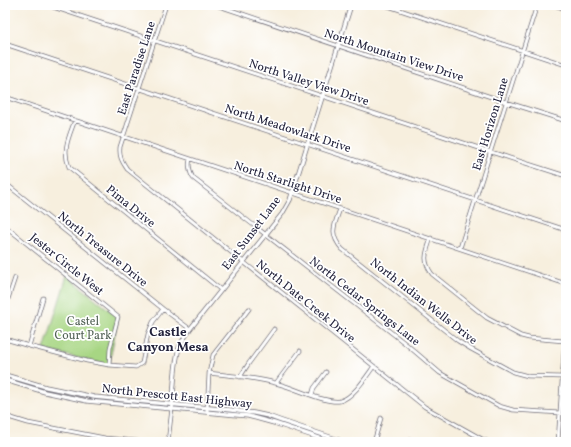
<svg xmlns="http://www.w3.org/2000/svg" width="571" height="447" font-family="Vollkorn,serif">
<rect width="100%" height="100%" fill="#fff"/>
<filter id="ink" filterUnits="userSpaceOnUse"><feTurbulence type="fractalNoise" baseFrequency=".025" numOctaves="2"/><feDisplacementMap in="SourceGraphic" scale="8" xChannelSelector="R" yChannelSelector="G"/><feConvolveMatrix kernelMatrix="1 2 1 2 8 2 1 2 1" color-interpolation-filters="sRGB"/></filter>
<filter id="wash" filterUnits="userSpaceOnUse"><feTurbulence type="fractalNoise" baseFrequency=".012" numOctaves="4" result="noise"/><feDisplacementMap in="SourceGraphic" scale="16" xChannelSelector="R" yChannelSelector="G"/><feGaussianBlur stdDeviation="0.9" result="paint"/><feColorMatrix in="noise" values="0 0 0 0 0 0 0 0 0 0 0 0 0 0 0 0 0 1.4 0 .05"/><feComposite in="paint" operator="in"/></filter>
<g filter="url(#wash)">
<rect width="100%" height="100%" fill="#f7efde"/>
<path fill="#a7d683" stroke="#647c5f" d="M67,276L118,317L109,365L44,350Z"/>
</g>
<g filter="url(#ink)">
<g fill="none" stroke-linecap="round" stroke-linejoin="round">
<g stroke="#6d6a74" stroke-width="4.5">
<path id="minor" d="M47,5L491,152L566,176
M166,5L120,147C119,157 122,161 127,169L425,407L482,439L490,442
M216,5L506,102L566,121
M385,5L566,65
M554,5L566,9
M5,44L566,230
M5,97L566,284
M75,120C69,137 62,149 69,167L221,290
M190,159C188,166 189,171 193,178L406,344L440,373L499,406L513,410L560,413
M5,183L163,309L190,329
M340,209C334,226 329,234 342,249L458,341L471,349L513,372L528,376L562,377
M5,226L118,317L110,348L109,365
M431,238C426,253 422,260 432,274L487,318L521,336L529,338L564,341
M460,248L537,5
M5,308L15,278
M5,339L29,346L87,361L109,365L136,367L142,363L148,334L153,322L163,309
M29,346L43,298
M209,373C231,376 254,377 275,383C291,386 326,404 340,401C353,398 366,377 374,366
M240,377L249,363L274,329
M276,383L300,351
M312,395L314,388L326,372
M207,412L209,373L213,355L249,309
M5,416L28,423L105,438L147,442
M168,442L172,408
M374,442L381,418
M409,442L410,440
M558,442L566,321"/>
</g>
<g stroke="#6d6a74" stroke-width="5">
<path id="tertiary" d="M5,375L46,387L94,397L231,410L254,413L268,416L282,421L345,442
M5,380L45,392L87,401L248,416L274,423L331,442
M172,408C174,390 174,365 179,348C182,341 186,335 190,329L282,214L290,200L351,5"/>
</g>
<use href="#minor" stroke="#fff" stroke-width="3"/>
<use href="#tertiary" stroke="#fff" stroke-width="3.5"/>
</g>
</g>
<g text-anchor="middle" stroke-width="3.5" stroke-linejoin="round" paint-order="stroke">
<g font-size="12" fill="#22223b" stroke="#fff">
<text transform="translate(394 55) rotate(18)" y="4">North Mountain View Drive</text>
<text transform="translate(136 68) rotate(-72)" y="4">East Paradise Lane</text>
<text transform="translate(309 82) rotate(18)" y="4">North Valley View Drive</text>
<text transform="translate(490 124) rotate(-73)" y="4">East Horizon Lane</text>
<text transform="translate(288 128) rotate(18)" y="4">North Meadowlark Drive</text>
<text transform="translate(288 182) rotate(18)" y="4">North Starlight Drive</text>
<text transform="translate(131 206) rotate(39)" y="4">Pima Drive</text>
<text transform="translate(251 233) rotate(-53)" y="4">East Sunset Lane</text>
<text transform="translate(103 249) rotate(39)" y="4">North Treasure Drive</text>
<text transform="translate(67 264) rotate(39)" y="4">Jester Circle West</text>
<text transform="translate(306 301) rotate(39)" y="4">North Date Creek Drive</text>
<text transform="translate(365 301) rotate(38)" y="4">North Cedar Springs Lane</text>
<text transform="translate(424 301) rotate(38)" y="4">North Indian Wells Drive</text>
<text transform="translate(177 396) rotate(6)" y="4">North Prescott East Highway</text>
</g>
<g font-size="12" fill="#516154" stroke="#fff">
<text x="83" y="325">Castel<tspan x="83" dy="14">Court Park</tspan></text>
</g>
<g font-size="13" font-weight="bold" fill="#22223b" stroke="#fff">
<text x="168" y="336">Castle<tspan x="168" dy="15">Canyon Mesa</tspan></text>
</g>
</g>
<rect width="571" height="447" fill="none" stroke="#fff" stroke-width="20"/>
</svg>
